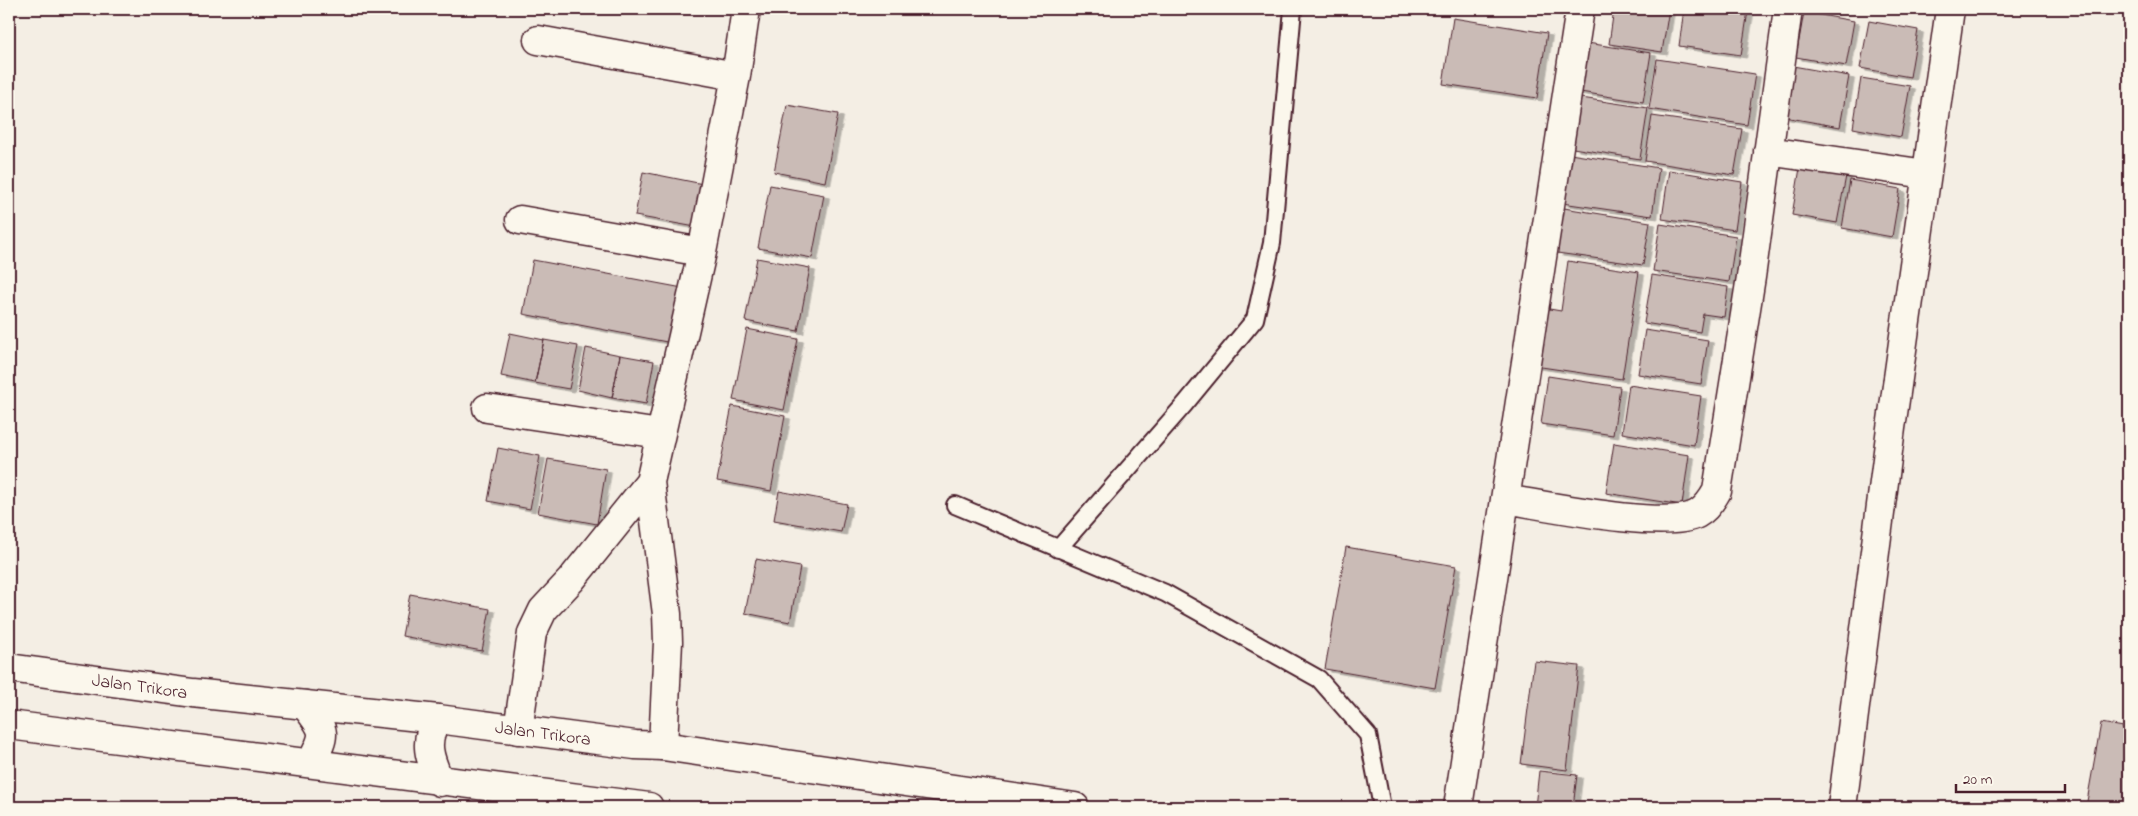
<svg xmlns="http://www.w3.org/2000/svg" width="2138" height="816" font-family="'Indie Flower',sans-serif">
<defs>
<filter id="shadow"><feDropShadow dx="5.5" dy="3" stdDeviation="0" flood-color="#0004"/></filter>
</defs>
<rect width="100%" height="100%" fill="#f4eee4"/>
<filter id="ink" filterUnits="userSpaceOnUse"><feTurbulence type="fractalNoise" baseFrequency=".02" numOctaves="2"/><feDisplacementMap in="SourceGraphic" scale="10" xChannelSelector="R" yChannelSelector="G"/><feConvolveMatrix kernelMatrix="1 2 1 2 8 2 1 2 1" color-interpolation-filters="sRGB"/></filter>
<g filter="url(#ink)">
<path fill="#cabbb6" stroke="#4a1f2b" filter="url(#shadow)" d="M1614,9H1669L1662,52L1609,44Z
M1684,9H1733L1748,11L1741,55L1679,46Z
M1804,12L1854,21L1846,66L1796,57Z
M1453,18L1547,33L1537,98L1443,84Z
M1869,21L1918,30L1910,77L1860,68Z
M1581,42L1651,53L1643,102L1574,91Z
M1657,59L1755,74L1747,125L1649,109Z
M1793,66L1849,76L1840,127L1784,117Z
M1861,78L1910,86L1901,137L1853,128Z
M1581,98L1648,108L1640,159L1573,148Z
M787,105L838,114L825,182L774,172Z
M1652,116L1742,129L1734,175L1645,161Z
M1570,154L1659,168L1652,216L1562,203Z
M1800,168L1846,176L1837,223L1792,215Z
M1669,170L1742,182L1735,230L1662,219Z
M643,172L708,185L701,228L635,216Z
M1850,180L1900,189L1892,237L1842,228Z
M770,185L824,195L812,258L758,248Z
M1564,208L1650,222L1643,265L1557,253Z
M1660,224L1736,236L1729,282L1653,271Z
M757,258L810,268L798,331L745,321Z
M533,260L688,289L677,344L523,314Z
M1568,261L1639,272L1622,379L1528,365L1538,307L1561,311Z
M1652,275L1728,287L1724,317L1703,314L1700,332L1644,323Z
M747,329L798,339L784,410L733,400Z
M1645,330L1708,340L1701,384L1638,374Z
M510,333L544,340L535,383L501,376Z
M544,340L578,346L569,389L535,383Z
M586,348L620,355L612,398L578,390Z
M620,355L654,361L646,404L612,398Z
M1548,376L1620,387L1613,435L1541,424Z
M1629,385L1701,396L1694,445L1622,433Z
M732,406L785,416L771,491L717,481Z
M1614,443L1689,455L1682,505L1606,493Z
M498,448L540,456L530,509L488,501Z
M548,459L606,469L597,524L538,513Z
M779,491L847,504L841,532L774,520Z
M1346,547L1456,566L1435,688L1325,669Z
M756,559L800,567L790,622L745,613Z
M410,594L490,609L482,651L402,636Z
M1534,661L1579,666L1567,770L1521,764Z
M2101,723L2129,728V807H2086Z
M1539,771L1577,775L1573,807H1535Z"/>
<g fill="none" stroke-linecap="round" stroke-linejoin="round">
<g stroke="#4a1f2b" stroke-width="20">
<path id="service" d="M955,505L1165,593L1319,679L1368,735L1382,807
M1058,549L1185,404L1255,319L1272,243L1293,9"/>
</g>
<g stroke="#4a1f2b" stroke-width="31">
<path id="minor" d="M538,40L736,76
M1768,151L1926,174
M520,220L702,252
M487,408L660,434
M1505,499C1544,505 1666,531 1697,514C1706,509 1712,500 1717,491L1751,277L1788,9
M518,730L532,633L543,610L571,580L650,482
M663,746L668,642L667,614L650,482L702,252L736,76L746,9
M1458,807L1580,9
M1842,807L1891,428L1950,9"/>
</g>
<g stroke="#4a1f2b" stroke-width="31">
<g id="primary">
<path id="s1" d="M9,668L193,693L438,719L635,745L663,746L1075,807"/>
<path d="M305,705C326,732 327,732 311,763"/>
<path d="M438,719C422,740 430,760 440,782"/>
<path d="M9,725L649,807"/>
</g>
</g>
<use href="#service" stroke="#fbf7ec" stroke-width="16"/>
<use href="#minor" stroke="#fbf7ec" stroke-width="28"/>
<use href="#primary" stroke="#fbf7ec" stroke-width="28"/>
</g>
</g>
<g text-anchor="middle" stroke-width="4" stroke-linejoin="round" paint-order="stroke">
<g font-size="18" fill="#4a1f2b" stroke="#fbf7ec">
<text dy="6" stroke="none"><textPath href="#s1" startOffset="132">Jalan Trikora</textPath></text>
<text dy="6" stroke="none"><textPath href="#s1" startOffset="538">Jalan Trikora</textPath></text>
</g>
</g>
<rect width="2138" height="816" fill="none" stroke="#fbf7ec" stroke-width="30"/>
<rect x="15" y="15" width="2108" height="786" fill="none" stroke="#4a1f2b" stroke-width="2" filter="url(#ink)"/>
<path d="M1956 784v8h109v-8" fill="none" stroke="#4a1f2b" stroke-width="2.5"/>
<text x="1963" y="784" font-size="15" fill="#4a1f2b" stroke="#fbf7ec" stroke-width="4" paint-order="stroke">20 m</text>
</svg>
